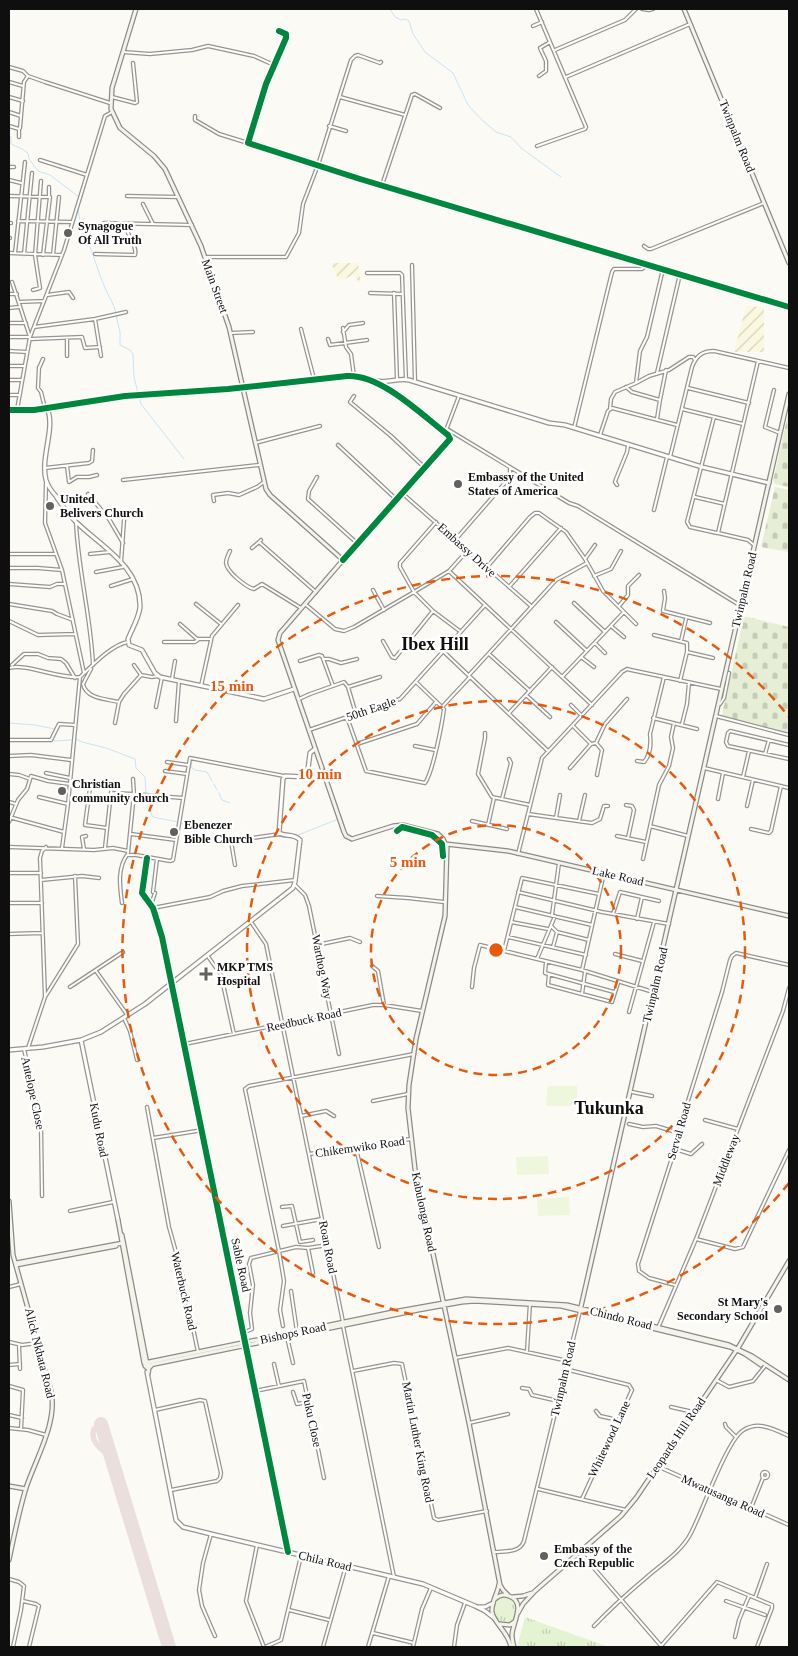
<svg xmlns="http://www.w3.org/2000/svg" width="798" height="1656" font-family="'Times New Roman',serif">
<defs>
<pattern id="farmland-furrows" width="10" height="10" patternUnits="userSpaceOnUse" patternTransform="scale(1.25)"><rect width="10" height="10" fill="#faf8df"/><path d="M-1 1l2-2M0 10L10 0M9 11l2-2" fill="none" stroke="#d5d3be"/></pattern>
<pattern id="grass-tufts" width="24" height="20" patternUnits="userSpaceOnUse" patternTransform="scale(1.25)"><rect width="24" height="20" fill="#e4f3d2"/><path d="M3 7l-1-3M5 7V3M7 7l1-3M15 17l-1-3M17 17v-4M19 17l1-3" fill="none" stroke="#c2cfb3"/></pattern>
<pattern id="cemetery-stones" width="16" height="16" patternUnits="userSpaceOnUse" patternTransform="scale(1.25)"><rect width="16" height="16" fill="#e7eed6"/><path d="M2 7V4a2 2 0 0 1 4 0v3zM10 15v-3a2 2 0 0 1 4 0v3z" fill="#c5cbb6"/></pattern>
</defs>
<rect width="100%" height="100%" fill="#fcfaf4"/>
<path fill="url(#farmland-furrows)" d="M331,263H358L361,283H359L354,275L339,281Z
M746,306L764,307V352H734Z"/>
<path fill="url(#grass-tufts)" d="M501,1596C517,1596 520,1613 511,1624C499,1624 492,1615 494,1603Z
M525,1617L609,1647H518V1643Z"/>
<path fill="url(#cemetery-stones)" d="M789,410V487L775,484L773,481Z
M775,487L789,490V552L761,547Z
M744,616L789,627V734L731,719L722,715Z"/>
<path fill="#eef7dc" d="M548,1086H577V1106H546Z
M548,1156L549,1174L517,1175L516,1157Z
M569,1197L570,1215L538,1216L537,1199Z"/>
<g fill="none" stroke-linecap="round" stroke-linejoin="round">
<path stroke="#c7e4f9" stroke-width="1" d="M390,9L395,17L401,20L405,19L409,21L413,34L425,52L453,73L468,105L482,120L496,132L511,137L521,148L561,177
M9,136L11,137V144L22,149L28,153L29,159L38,171L50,175L79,197
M77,203L75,207L78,208L80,222C85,226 85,233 87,240C94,255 98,272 105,288C109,297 114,304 116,313
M116,315L120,332V345L130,350L133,354L134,377L138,393
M139,397L141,404L184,459
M9,723L35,725L55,729
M56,733L53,738L54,741L71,740
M76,739L82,742L106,748L135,759L136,768L145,777L146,793
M192,761L191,767L195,770L207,772L212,781
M214,784L217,790
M219,793L222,800L230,803
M148,796C151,803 149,812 153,817L178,822
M181,823H194
M197,823L203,824L210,830
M213,833L223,844L229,843
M298,835L336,820
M271,837L276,836L295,838
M262,838L268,837
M251,840L259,839
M238,842L248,840
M233,843L236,842"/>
<path stroke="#eadfdc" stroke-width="5.5" d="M102,1428L94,1429C89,1441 102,1450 111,1457"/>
<path stroke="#eadfdc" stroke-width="14" d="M101,1424L169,1647"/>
<g stroke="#969592" stroke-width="4.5">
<path id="minor" d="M536,9L586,127L585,129L537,146
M642,9L649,10L653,9
M533,26L542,22
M279,31L286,34V38L266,84L248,143L360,179L789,307
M555,50L625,20L636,9
M123,52L150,54L192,50L208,46L254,56L274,65
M9,67L23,71L28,76L45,82L110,103
M539,76L546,71V61L540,48L550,42
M566,77L690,24
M9,82L23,86
M9,97L23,101
M112,97L135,103L137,102L133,63
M340,97L405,115
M9,112L21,116
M195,116V120L219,134L248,143
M9,126L19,129L20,128L24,82L28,76
M329,126L346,131
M19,130V137
M40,160L87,175
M9,167H14
M9,180L21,183
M382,185L412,95L415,94L440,108
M49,187V196
M9,196L50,197L43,255
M127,196L177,197
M143,204L153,224
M18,221L72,222
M9,223H11
M104,223L192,225
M9,238H10
M644,246L648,249H651L764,203
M9,253L62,255
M15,253L25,162
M24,254L32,173
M95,254L135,255C138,244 124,235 128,225
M53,255L59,197
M205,257H286L299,233L303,204L318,165L351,60L355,56L358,55L380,63L381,62
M412,265L415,382
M367,273H400L402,275L406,380
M12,282L30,337
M33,290L40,288L35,255L41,181
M370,293L403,294
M394,293L397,379
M9,294H17
M47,295L69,292L73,298
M19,302L44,301
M9,308L19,307
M95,319L126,312
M9,323H26
M34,327L95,319L101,356
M343,328L346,347L351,354L354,376
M301,329L314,379
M343,332L349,325L363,323
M231,333L253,332
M9,337H29
M31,339L82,337L85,348L100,347
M328,339L330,345L367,340
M9,351L27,352
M67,356V339
M9,366H24
M39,367L38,388L41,392L45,408
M39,368L43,359
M657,373L680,274
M9,380H22
M636,383L640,351L647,337L663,269
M626,387L632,392L660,400L657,419
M688,388L749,403
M774,390L765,427L780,433
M9,395H19
M354,396L350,402L391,436L425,468
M660,400L666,370
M610,409L611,399L615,392L636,383L649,376L669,370L689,357H693L695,360
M682,409L743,424
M9,410L44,408
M17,410L30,337L64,250L105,116L112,112
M714,417L687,522L690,527L717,533
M574,428L612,272L614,269H642L648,264
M447,429L569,503L578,506L741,606
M445,433L459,396
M600,435L608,411L612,408L677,425
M255,443L320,426
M338,445L397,500
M670,457L692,367C696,356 702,351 714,351L789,368
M67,466L69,482L77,477H89L97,475
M45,468L89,463L92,461L93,450
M317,477L309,491L308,499L358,544
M123,480L259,465
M46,483L45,523L62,570L84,673
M617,485L615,482L616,479L627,452L628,446
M88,494L109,519L123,543
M403,494L531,606
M695,497L725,504
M214,501L213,495L228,493L239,495L257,487L264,482
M654,510L667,457
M76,522C78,570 91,617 93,665
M436,522L400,563V567L414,592L449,571L468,550
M456,539L510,477V467
M261,540L259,542L316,592
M754,545L748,540L718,533L758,361
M252,548L259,542
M230,551C228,555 226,560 226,563C227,572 246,587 254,589L262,584L301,608
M9,554H56
M90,554L110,552
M585,559L595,545
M121,563L124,520L127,515L129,514
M487,567L530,517L535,513H539L566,532L585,559L603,591L636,624
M9,568H38L62,570
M449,571L592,705
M96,572L123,567
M594,576L611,569L621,551
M9,584L50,587L57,584H65
M111,586L133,579
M509,587L561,528
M373,590L384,610
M664,591L665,598L663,611L710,623
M574,603L605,632
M9,604L52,611L57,614L73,620
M196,604L221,624
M305,604L335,629L344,631L354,627L414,592L433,611L461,632
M619,606L628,595V586L639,575
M9,621L38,635L75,634
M556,622L587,651
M180,624L197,639H211
M611,626L624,637
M654,635L687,643V652L680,681
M383,641L392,657L395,658L433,611
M681,641L686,619
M164,642H195L199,639
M595,643L605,653
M444,652L548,751
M687,652L713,658
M489,654L530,691
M581,657L594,667
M323,659H329L341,663L357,659
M300,661L319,655L322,656L333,686
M12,665L24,654H38L48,658L61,659L66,663L75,678
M134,665L141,675
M9,668C27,663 58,679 80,677C92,666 111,645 128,642
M91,669L83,684C86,699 107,699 119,702L124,694L141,675L152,677L158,676
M469,675L556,580L587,563
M562,677L624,612
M172,679L175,661
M201,686L212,636L238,605
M348,687L380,677
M526,695L550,717
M299,699L310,694L344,682L348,687L356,714
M720,704L724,698L729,673
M571,705L582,716
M443,706L470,677
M156,707L162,677
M509,713L552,667
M716,716L789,735
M347,717L366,771L425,783C433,772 442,724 444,709L416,682
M653,718L697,729
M176,721L179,681
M115,723L119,702
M682,724L687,704L689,683
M573,726L591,744L596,743L605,724L627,699
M309,730L400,699L485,605
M485,733V738L478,774L492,797L530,805
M9,740H51L59,724L75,725
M596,743L602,750L597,775
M357,744L417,724L436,702
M789,745L730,731L728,733L726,742L728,746L789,759
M415,746L435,750
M765,754L769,740
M9,756L31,755L71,760
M637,761L644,762C651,754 651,744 650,734L664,677
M167,762L188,765
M570,768L591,744
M704,768L789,788
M165,771L187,774
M46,773L70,778
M9,774L19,775L30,779
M743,777L749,751
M133,779L134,794L183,798
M90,788L85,825L107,828
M111,793L113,782
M39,797L68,804
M502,799L511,763L509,759
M718,799L723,773
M9,802L16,804
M626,805L632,806L634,810L628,838
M747,806L753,780
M528,814L592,823L600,819L604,806H608
M9,817L64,832
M556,818L560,795
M472,821L507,829
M579,821L585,795
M9,822L18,800L27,789L31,776L48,781L70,784
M488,825L494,798
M650,826L688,836
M751,829L769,833L771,831L781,786
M397,831L402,827L432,835L442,844L443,856
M131,834L176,840
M617,836L646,842
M9,847L94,850L113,848L128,851
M62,848L68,804L80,677
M105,848L111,793L134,794L128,853
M84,849L82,837L86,836
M518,854L542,758L622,672L627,669L631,670L721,689
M147,858L142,893L153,908L159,924L245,1342
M643,859L659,785L669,766L673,748L671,737L674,723
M235,865L231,841L280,834
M9,873H41
M41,880L82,876L99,878
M295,885L305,895L309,906L339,1054
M153,892L157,859
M518,892L602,912L669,924
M377,896L408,898L444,902
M9,903H42
M122,903C120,887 117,869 127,855H136L170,861L173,860L190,758L284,776
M151,905L155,893
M515,907L592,925
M153,908L210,897L223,891L242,886L295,880
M613,914L620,892L659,901
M552,915L559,863
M637,919L642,897
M251,922L266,944L343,1322
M511,922L548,929
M551,926L557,932L553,947
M557,932L589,940
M9,934L42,933
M508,937L586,955
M317,945L350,938L360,942
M504,951L522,878L599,894
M615,954L642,961
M207,955L221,975L234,1034
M537,959L555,916
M546,962L545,973L614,992
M372,966L378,971L384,1005
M582,970L604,873
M96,971L128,1016
M549,974L548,985L612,1002L618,983
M70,987L123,952
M472,987L474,968L480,945L582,970L653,992
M582,994L585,972
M45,997L78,944L75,876
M629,1012L654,922
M124,1018L130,1031L137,1060
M185,1044L373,1005H384L422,1011
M28,1048L45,997L40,858L42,851L46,847
M24,1049L41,1125L42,1196
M632,1092L652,1096
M373,1101L408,1094
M147,1107L169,1227L181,1270L198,1352
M301,1116L326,1111L334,1116
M705,1120L738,1129
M629,1124L643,1127L656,1126L679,1133
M153,1138L203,1130
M356,1148L379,1247
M675,1149L691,1154L702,1144
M309,1154L411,1139
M282,1207L292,1206L300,1242L313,1240
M70,1211L113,1202
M283,1226L322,1219
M696,1239L735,1249L743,1247L789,1150
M308,1248L313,1273
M675,1285L649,1278L639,1271L638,1264L672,1158L687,1104L722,992L730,960L732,956L736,953L789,965
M9,1287L21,1284
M291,1291L297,1332
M283,1326L280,1310L284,1281L279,1251L245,1089L249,1086L414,1054
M343,1326L394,1577
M658,1328L696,1239L783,1011L789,988
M243,1333L252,1329L250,1313L253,1285L249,1264L251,1258L296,1247L308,1248L328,1245
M287,1337L293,1363
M9,1342L22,1345L38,1343
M19,1345L20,1369
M246,1346L288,1552
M527,1351L530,1303
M455,1358L508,1348L568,1361
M274,1364L279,1386
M9,1365L20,1364
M565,1369L629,1385L632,1390L582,1499
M353,1371L394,1363L402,1364L434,1518L438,1520L487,1511
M716,1380L729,1387L753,1381L765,1366
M9,1386L23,1390L21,1429
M522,1388L529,1389L532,1395L558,1401
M255,1391L304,1381L324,1478
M293,1392L297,1404L308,1402
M671,1407L693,1412
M155,1410L200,1400L205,1401L221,1473L220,1478L217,1481L171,1490
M596,1411L600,1416L618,1420
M9,1415L22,1418
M469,1423L508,1414
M725,1424L726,1427L736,1437
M9,1428L28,1430L46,1435
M657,1466L789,1525
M762 1475a3 3 0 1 1 6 0a3 3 0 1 1-6 0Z
M538,1489L626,1510
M751,1508L763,1478
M211,1534L203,1563L199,1590L202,1606L215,1636
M257,1545L246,1601L264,1647
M495,1552C505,1551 520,1553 524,1541L580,1311
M580,1552L662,1647
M9,1579L19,1582L24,1586L21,1610L13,1647
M755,1598L767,1564
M23,1601L36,1604L39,1606L29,1647
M726,1601L765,1615
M289,1610L329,1620
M594,1626C611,1608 629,1592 648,1576C662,1564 682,1551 691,1533C702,1512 726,1443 742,1431C758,1420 774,1429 789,1436
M373,1633L414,1643
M735,1637L739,1620L749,1596
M661,1646L717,1582L772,1605V1608L757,1647
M265,1647L281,1640L301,1556
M323,1647L346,1566
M368,1647L389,1576
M413,1647L422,1609L431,1588
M454,1647L457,1625L465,1603"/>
</g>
<g stroke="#969592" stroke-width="5.5">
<path id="tertiary" d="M376,381C388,383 398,378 409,380L549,423L565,425L702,467L769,483
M294,689L264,699L160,677L155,673L142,650L129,645L128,639C132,629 139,618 140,607C141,566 99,545 75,521C68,513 61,505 56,496C52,492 48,486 46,480C40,457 56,428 47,408L125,396L228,389L347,376C381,374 422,415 448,435L450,439L343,560
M81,1040L118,1220
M9,1050L43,1047L81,1040L101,1032L145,1004L293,888L295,882L300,840C294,833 286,837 279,833L283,779L285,776L307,777L310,753L315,749
M147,1372L176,1520L183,1527L211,1534L423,1584L475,1606L485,1611L494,1618
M478,1607H485L493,1603"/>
</g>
<g stroke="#8c8b89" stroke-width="5.5">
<path id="secondary" d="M136,9L112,88L111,109L120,128L154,156L165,169L201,246L229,327L266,489L270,495L343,560L280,633L278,640L344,832L346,836L352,839L393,826L403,825L438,834L443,839L447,847L445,916L416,1039L409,1085L408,1108L415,1169L469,1423L500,1585L503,1590L509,1596
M684,9L789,263
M446,844L508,851L789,916
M9,1201L13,1255L51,1391C58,1422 36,1458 26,1488C19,1511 14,1536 9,1560
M118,1220L144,1363L147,1368
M122,1235L147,1364
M16,1263L123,1243
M16,1265L116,1246
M580,1311C651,1006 720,700 789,394
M144,1363L393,1312L466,1299L567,1305L729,1345L752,1356L789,1380
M145,1366L418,1310L462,1302L475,1301L561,1306L730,1347L745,1354L761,1365
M148,1374L149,1368L153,1364
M9,1486L26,1489
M499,1584C498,1593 491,1602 492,1612C494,1624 508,1631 511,1647
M512,1597L523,1596L532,1593
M495,1599C499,1595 504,1594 509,1596C527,1602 512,1624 512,1635C512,1639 513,1643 514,1647
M518,1613L523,1604L535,1591L621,1516L636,1498L738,1348L789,1261
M500,1624L510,1625L514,1622"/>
</g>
<use href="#minor" stroke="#fffefd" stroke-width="2"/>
<use href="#tertiary" stroke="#fffefd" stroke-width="3"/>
<use href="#secondary" stroke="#f5f4ea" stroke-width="3"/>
<g stroke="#fff" stroke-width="9">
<path id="cycleway" d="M279,31L286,34V38L266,84L248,143L360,179L789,307
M9,410H34L125,396L228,389L347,376C381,374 422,415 448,435L450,439L343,560
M397,831L402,827L432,835L442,844L443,856
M147,858L142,893L153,908L162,937L288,1552"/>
</g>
<use href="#cycleway" stroke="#00873e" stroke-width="6"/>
</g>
<g fill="none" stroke="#e8590c" stroke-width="2.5" stroke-dasharray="9 6">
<circle cx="496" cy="950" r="125"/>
<circle cx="496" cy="950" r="249"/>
<path d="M789 1183A374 374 0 1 1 789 717"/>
</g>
<g fill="#62615f" stroke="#fff" stroke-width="2">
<circle cx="68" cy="233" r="5"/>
<circle cx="458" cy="484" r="5"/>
<circle cx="50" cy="506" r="5"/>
<circle cx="62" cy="791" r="5"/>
<circle cx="174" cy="832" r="5"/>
<path d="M203.5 966.5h5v5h5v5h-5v5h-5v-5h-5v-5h5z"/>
<circle cx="778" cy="1309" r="5"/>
<circle cx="544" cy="1556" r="5"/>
</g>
<g text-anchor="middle" stroke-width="5" stroke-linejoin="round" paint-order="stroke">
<g font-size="12" fill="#0f0f0f" stroke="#fff">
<text transform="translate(737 136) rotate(68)" y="4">Twinpalm Road</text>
<text transform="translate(215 286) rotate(70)" y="4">Main Street</text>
<text transform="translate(467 550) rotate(42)" y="4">Embassy Drive</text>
<text transform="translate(744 590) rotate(-77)" y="4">Twinpalm Road</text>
<text transform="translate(371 709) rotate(-19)" y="4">50th Eagle</text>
<text transform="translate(618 876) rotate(13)" y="4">Lake Road</text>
<text transform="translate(322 967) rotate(79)" y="4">Warthog Way</text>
<text transform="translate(655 985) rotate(-77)" y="4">Twinpalm Road</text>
<text transform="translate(304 1020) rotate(-12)" y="4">Reedbuck Road</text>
<text transform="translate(33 1093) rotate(78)" y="4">Antelope Close</text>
<text transform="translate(99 1130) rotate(79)" y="4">Kudu Road</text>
<text transform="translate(679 1131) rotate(-74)" y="4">Serval Road</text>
<text transform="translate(360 1147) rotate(-8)" y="4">Chikemwiko Road</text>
<text transform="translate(726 1160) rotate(-69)" y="4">Middleway</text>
<text transform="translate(424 1212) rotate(78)" y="4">Kabulonga Road</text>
<text transform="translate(328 1247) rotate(79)" y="4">Roan Road</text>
<text transform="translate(241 1265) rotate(78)" y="4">Sable Road</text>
<text transform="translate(184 1291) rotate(77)" y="4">Waterbuck Road</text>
<text transform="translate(621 1318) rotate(14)" y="4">Chindo Road</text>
<text transform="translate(293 1333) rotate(-12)" y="4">Bishops Road</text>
<text transform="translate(40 1353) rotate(76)" y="4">Alick Nkhata Road</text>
<text transform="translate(563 1379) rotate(-77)" y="4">Twinpalm Road</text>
<text transform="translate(312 1420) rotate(78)" y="4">Puku Close</text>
<text transform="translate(676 1438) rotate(-56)" y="4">Leopards Hill Road</text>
<text transform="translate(609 1439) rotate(-65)" y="4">Whitewood Lane</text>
<text transform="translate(418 1442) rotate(79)" y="4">Martin Luther King Road</text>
<text transform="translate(723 1496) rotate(24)" y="4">Mwatusanga Road</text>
<text transform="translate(325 1561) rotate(13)" y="4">Chila Road</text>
</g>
<g font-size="12" font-weight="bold" fill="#0f0f0f" stroke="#fff" text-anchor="start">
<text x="78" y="230">Synagogue<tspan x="78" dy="14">Of All Truth</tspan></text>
<text x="468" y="481">Embassy of the United<tspan x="468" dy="14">States of America</tspan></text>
<text x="60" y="503">United<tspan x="60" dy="14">Belivers Church</tspan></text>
<text x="72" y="788">Christian<tspan x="72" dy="14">community church</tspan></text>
<text x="184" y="829">Ebenezer<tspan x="184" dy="14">Bible Church</tspan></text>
<text x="217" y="971">MKP TMS<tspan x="217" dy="14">Hospital</tspan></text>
<text x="768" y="1306" text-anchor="end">St Mary's<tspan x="768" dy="14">Secondary School</tspan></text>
<text x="554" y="1553">Embassy of the<tspan x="554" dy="14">Czech Republic</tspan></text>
</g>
<g font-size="18" font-weight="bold" fill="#0f0f0f" stroke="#fff">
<text x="435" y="650">Ibex Hill</text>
<text x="609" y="1114">Tukunka</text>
</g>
</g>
<circle cx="496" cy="950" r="8" fill="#e8590c" stroke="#fff" stroke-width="2.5"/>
<g font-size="15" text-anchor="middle" font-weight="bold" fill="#e8590c" stroke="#fff" stroke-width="5" stroke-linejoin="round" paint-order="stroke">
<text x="232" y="691">15 min</text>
<text x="320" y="779">10 min</text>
<text x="408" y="867">5 min</text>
</g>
<rect width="798" height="1656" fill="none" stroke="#0f0f0f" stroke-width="20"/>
</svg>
